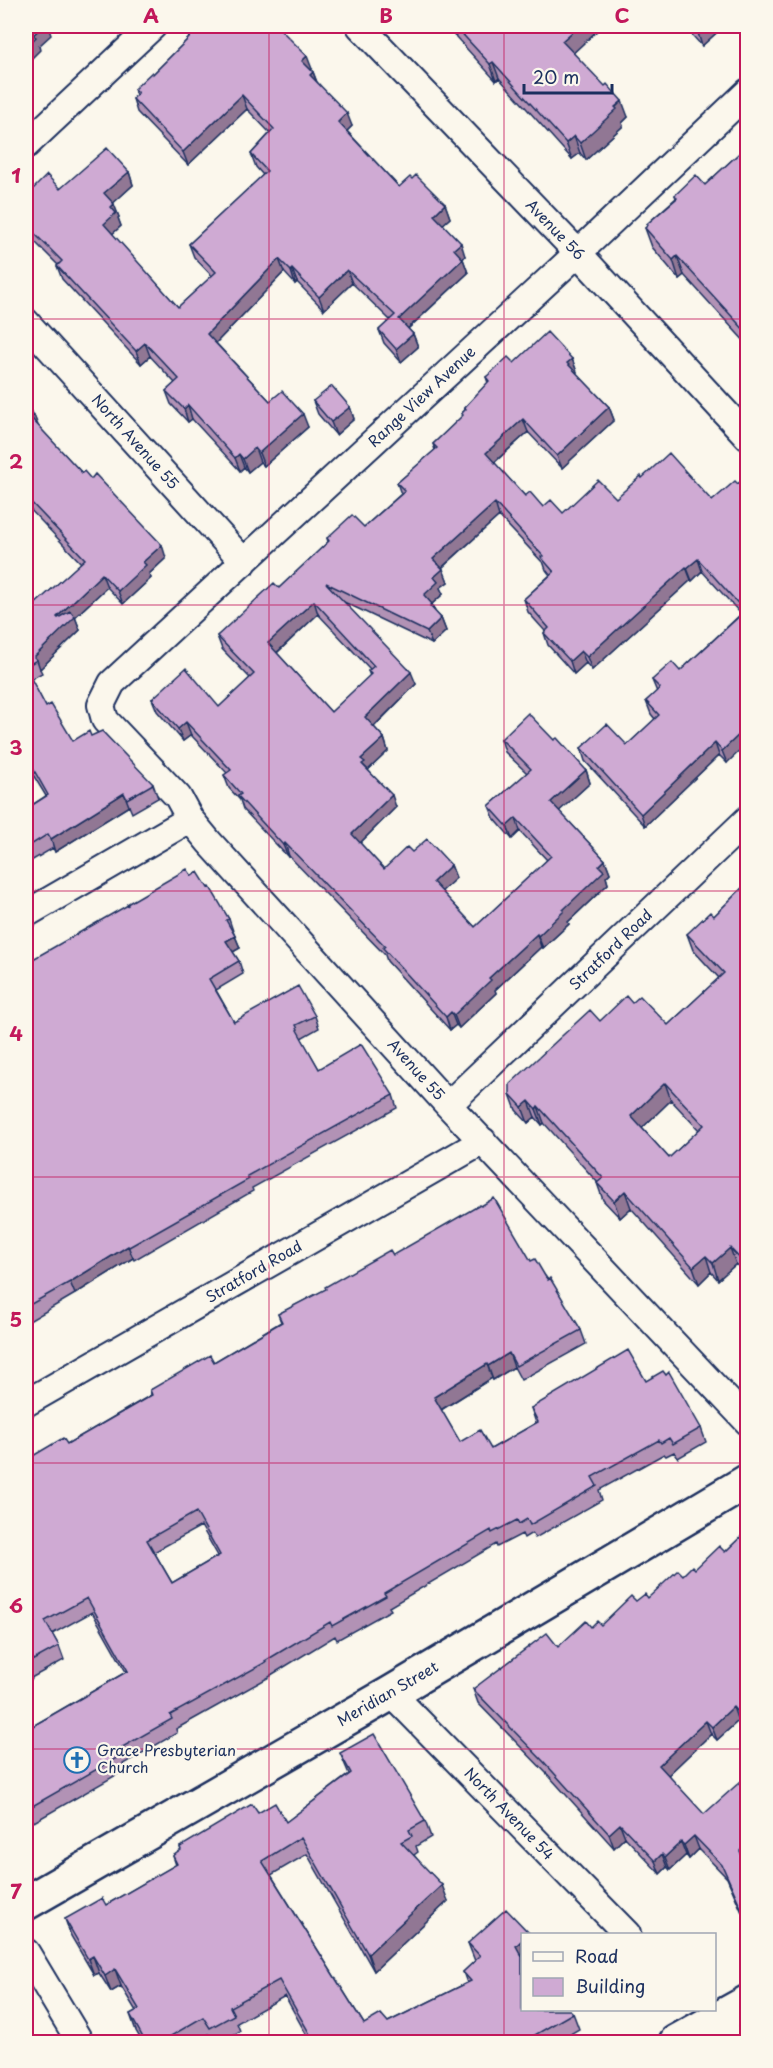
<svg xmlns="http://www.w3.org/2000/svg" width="773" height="2068" font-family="'Playpen Sans',sans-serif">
<rect width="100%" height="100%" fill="#fbf7ec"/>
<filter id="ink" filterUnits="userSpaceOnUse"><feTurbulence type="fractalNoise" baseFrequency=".0167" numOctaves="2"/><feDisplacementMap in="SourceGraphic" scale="12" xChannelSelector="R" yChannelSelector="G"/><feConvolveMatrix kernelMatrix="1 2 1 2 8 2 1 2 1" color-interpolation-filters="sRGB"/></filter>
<g filter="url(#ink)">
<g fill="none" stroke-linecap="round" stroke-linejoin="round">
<g stroke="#1b2f5e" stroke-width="30">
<path id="street" d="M360,26L578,253L748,437
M748,92L578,253L112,683L101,705L105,720L178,797L190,819L209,842L448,1105L748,1422
M26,145L153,26
M26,322L244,562
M26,914L190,819
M448,1105L748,819
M26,1403L483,1141
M391,1693L627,1934
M26,1952L80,2042"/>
</g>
<g stroke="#1b2f5e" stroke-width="38">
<path id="secondary" d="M26,1903L391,1693L748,1481
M711,2022L731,2042
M676,2042L748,2002"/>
</g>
<use href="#street" stroke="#fbf7ec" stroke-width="26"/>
<use href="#secondary" stroke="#fbf7ec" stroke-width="33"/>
</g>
<path fill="#b292b5" stroke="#1b2f5e" stroke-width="1.5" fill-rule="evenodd" d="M446,26H602L573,53L628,117L622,123L623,126L586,160L580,153L572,159L499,78L496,81Z
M684,26H724L702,46Z
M188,35L312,69L311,70L313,72L317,82L352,126L347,131L399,187L445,204L450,218L443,224L465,256L463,259L468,273L408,329L413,334L418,347L401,362L384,343L379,330L390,320L352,283L324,310L297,282L295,284L284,272L216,343L269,400L308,427L264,466L260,462L248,472L244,467L240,471L192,419L188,422L171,404L166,391L175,383L150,356L141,364L62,279L57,266L58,265L26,233V196L129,172L133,185L113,203L119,217L118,218L121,226L112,234L178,307L212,276L194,257L189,244L263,175L256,167L251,154L270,133L247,109L188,165L137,112L133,99L136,95L134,89L153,74L189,38Z
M747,142V344L684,275L679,279L652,247L645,228L648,226L647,224L676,198L675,195L705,185L747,146L746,144Z
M572,359L577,372L576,373L609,407L614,420L562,468L528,432L494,463L525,496L543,507L563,513L616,498L642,478L712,501L738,484L744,478L747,720L727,763L719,755L645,826L585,761L581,748L627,745L655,719L651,714L646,701L657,692L652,680L680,671L741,614L702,571L692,581L691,580L592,670L586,663L574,674L548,645L544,633L545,631L528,612L524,599L550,575L546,570L544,564L499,516L442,568L448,582L440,588L443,594L432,604L435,612L441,618L446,631L432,644L344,602L416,684L374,727L384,738L388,751L368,770L396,807L360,843L384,869L412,852L451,865L456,878L441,891L475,927L547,860L520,831L512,839L494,818L489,806L527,773L505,752L501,739L586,770L590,783L559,811L605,860L610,873L606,877L608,884L568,922L569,924L543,948L541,947L495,990L496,993L459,1028L456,1025L450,1030L387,961L385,955L289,856L288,857L243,809L240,800L229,788L224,775L227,773L191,735L183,741L157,711L152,699L219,707L250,678L222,649L217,636L279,588L328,542L327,538L364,527L401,494L397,483L435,450L433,444L463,416L462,413L465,410L464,408L488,383L486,377L514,363ZM318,614L370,669L368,671L370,676L331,712L277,653Z
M313,401L350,407L354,419L336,435L318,414Z
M26,405L38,426L82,473L166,558L149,574L151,578L123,604L107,587L75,617L80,630L40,669L42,673L31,679L46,707L73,741L91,736L153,784L158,798L132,813L129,806L55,852L53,848L26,864V809L46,796L29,768L26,770V599L32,607L81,563L26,505Z
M192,876L208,888L229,919L233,931L240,948L233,952L239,961L243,974L216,990L234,1022L315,1016L319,1028L301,1038L319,1069L393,1095L397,1108L252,1188L253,1191L134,1260L133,1258L75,1294L26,1323V963Z
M747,883V1276L736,1264L718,1280L711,1272L699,1284L631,1208L620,1218L603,1200L597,1183H598L544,1123L542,1125L535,1117L528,1123L516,1110L510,1094L600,1021L632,1003L668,1025L719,978L693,950L687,934L714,916ZM671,1100L699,1130L669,1158L642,1128Z
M393,1255L531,1261L545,1276L581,1330L586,1344L521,1380L514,1367L493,1380L492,1378L441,1410L460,1442L491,1449L536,1423L531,1408L646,1381L701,1428L706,1442L678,1458L674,1452L666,1456L664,1454L599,1490L602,1500L535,1538L532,1533L524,1538L522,1534L497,1547L496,1544L389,1607L391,1610L337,1640L335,1636L271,1675V1676L176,1729L177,1733L123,1764L125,1770L34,1822L31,1817L26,1820V1730L126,1672L92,1612L52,1634L59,1646L64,1660L31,1678L32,1679L26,1683V1460L67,1444L151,1395L150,1390L214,1362L281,1322L278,1314ZM201,1526L218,1556L172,1583L154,1552Z
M747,1531V1731L738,1721L717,1740L711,1734L668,1775L746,1864L747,1868V1924L727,1878L699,1849L689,1859L686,1855L670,1870L667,1867L660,1874L625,1837L614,1848L549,1776L478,1703L473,1689L558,1647L591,1627L601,1625L636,1601L648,1598L683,1575L695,1569L725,1552Z
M340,1753L425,1821L431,1837L416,1846L418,1852L414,1855L448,1901L374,1971L307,1854L271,1875L364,2024L388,2022L467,1983L463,1972L475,1961L468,1943L522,1935V2010L573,2013L579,2029L555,2043H311L285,1996L237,2023L240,2031L220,2043H214L209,2034L194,2043H143L136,2031L130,2014L136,2011L121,1986L111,1992L99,1973L94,1975L71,1936L65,1919L106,1905L176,1865L173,1856L181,1851L180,1847L258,1813L286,1822L349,1774Z"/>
<path fill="#917794" stroke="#1b2f5e" stroke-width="1.5" d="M43,26H48L51,35L39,46L40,50L26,64V47L33,35Z
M579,26H602L568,58L562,41Z
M706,26H724L702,46L698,33Z
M307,56L312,69L307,74L302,61Z
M493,62L499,78L496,81L490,64Z
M313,72L318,86L310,75Z
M242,95L247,109L188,165L183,152Z
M622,101L628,117L622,123L623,126L586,160L580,143Z
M347,113L352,126L343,135L338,122Z
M574,136L580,153L572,159L566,143Z
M129,172L133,185L109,207L104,193Z
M114,204L119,217L118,218L121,226L109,237L104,224L111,207Z
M445,204L450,218L439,228L434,215Z
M461,243L465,256L459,262L454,249Z
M677,256L684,275L679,279L673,260Z
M279,259L284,272L212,347L207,334Z
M463,259L468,273L404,332L399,319Z
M292,269L297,282L295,284L291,271Z
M347,270L352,283L324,310L319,297Z
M413,334L418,347L401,362L396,349Z
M145,343L150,356L141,364L136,351Z
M572,359L577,372L572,376L567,363Z
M188,405L192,419L188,422L184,409Z
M350,407L354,419L336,435L331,422Z
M609,407L614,420L562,468L557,456Z
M303,414L308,427L264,466L259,453Z
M34,415L39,428L31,418Z
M523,419L528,432L490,466L486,453Z
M255,448L260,462L248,472L243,459Z
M239,454L244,467L240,471L235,458Z
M495,503L499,516L438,571L433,559Z
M162,545L166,558L149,574L151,578L123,604L118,591L143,562Z
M698,559L702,571L692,581L687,568Z
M686,567L691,580L592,670L587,657Z
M443,569L448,582L440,588L443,594L432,604L437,617L434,619L424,595L434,577Z
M102,574L107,587L75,617L80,630L40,669L37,660L34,657L61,630L57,617Z
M314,601L318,614L273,656L268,643Z
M441,618L446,631L432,644L427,632Z
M581,651L586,663L574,674L570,661Z
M411,672L416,684L370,730L365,717Z
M747,702V719L743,723L739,710Z
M186,722L191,735L183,741L178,729Z
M747,727V744L727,763L722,751Z
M384,738L388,751L368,770L362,764L361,759Z
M715,743L719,755L645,826L641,814Z
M586,770L590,783L555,815L551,802Z
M124,793L129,806L55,852L51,839Z
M392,795L396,807L356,847L352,834Z
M516,818L520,831L512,839L507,826Z
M285,843L289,856L288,857L283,845Z
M605,860L610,873L606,877L608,884L568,922L569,924L543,948L538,936L563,910L599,866Z
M451,865L456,878L438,895L433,882Z
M537,934L541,947L495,990L496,993L459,1028L454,1015L489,978Z
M235,936L240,948L231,953L226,941Z
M451,1012L456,1025L450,1030L446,1017Z
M665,1083L671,1100L637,1133L631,1116Z
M529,1101L535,1117L528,1123L522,1107Z
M538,1106L544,1123L542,1125L536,1109Z
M625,1191L631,1208L620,1218L614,1201Z
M128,1246L133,1258L75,1294L70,1282Z
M730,1248L736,1264L718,1280L713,1263Z
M706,1256L711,1272L699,1284L693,1267Z
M509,1353L514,1367L493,1380L488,1366Z
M487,1364L492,1378L439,1411L434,1397Z
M733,1707L738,1721L717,1740L712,1727Z
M706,1721L711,1734L664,1779L659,1765Z
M620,1824L625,1837L614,1848L609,1834Z
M694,1836L699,1849L689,1859L684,1845Z
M681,1842L686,1855L670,1870L665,1857Z
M747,1843V1862L745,1864L740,1851Z
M662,1854L667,1867L660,1874L655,1861Z
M442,1885L448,1901L374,1971L368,1954Z
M522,1940V1962L516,1946Z
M93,1956L99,1973L94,1975L88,1959Z
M115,1969L121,1986L111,1992L105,1976Z"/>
<path fill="#cfaad3" stroke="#1b2f5e" stroke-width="1.5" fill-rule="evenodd" d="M26,26H43L33,35L36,37L26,47Z
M199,26H277L307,56L302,61L313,72L310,75L347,113L338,122L399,187L410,177L412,179L416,175L445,204L434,215L461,243L454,249L463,259L399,319L413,334L396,349L379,330L395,315L347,270L319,297L292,269L291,271L279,259L207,334L269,400L270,401L282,391L303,414L259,453L255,448L243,459L239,454L235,458L188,405L184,409L166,391L179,379L145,343L136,351L57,266L62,261L26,225V196L47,175L60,189L107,148L129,172L104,193L114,204L111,207L116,213L104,224L178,307L216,272L189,244L267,171L251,154L274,129L242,95L183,152L133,99L138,93L134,89L152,72L153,74L190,37L188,35Z
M455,26H579L562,41L605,86L607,84L622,101L615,107L617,109L580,143L574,136L566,143L493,62L490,64Z
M691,26H706L698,33Z
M747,146V333L677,256L673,260L645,228L648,225L647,224L677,198L675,195L696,175L705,185Z
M547,332L572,359L567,363L609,407L557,456L523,419L486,453L525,496L530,492L543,507L551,500L563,513L598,480L616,498L641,476L642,478L669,453L712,501L735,481L738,484L744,478L747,483V702L739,710L747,720V727L722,751L715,743L641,814L581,748L607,724L627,745L659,715L646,701L660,688L652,680L672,662L680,671L745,611L698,559L687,568L686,567L587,657L581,651L570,661L544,633L549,628L524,599L554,572L541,557L543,556L495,503L433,559L443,569L434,577L438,582L424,595L432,604L430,606L441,618L427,632L326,583L411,672L365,717L384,738L361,759L365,762L362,764L392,795L352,834L384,869L407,847L412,852L427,839L451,865L433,882L475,927L551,856L516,818L507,826L489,806L531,769L501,739L528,713L554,740L557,738L586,770L551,802L605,860L599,866L604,871L563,910L564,911L538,936L537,934L489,978L491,980L454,1015L451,1012L446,1017L383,948L385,946L285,843L283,845L238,796L241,794L224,775L231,770L186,722L178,729L152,699L186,668L219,707L254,674L217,636L274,583L279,588L329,541L327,538L352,515L364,527L405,491L397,483L437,448L433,444L463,415L462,413L466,409L464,408L489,381L486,377L508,357L514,363ZM314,601L374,666L368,671L371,674L331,712L268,643Z
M332,386L350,407L331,422L313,401Z
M26,405L34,415L31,418L82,473L84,471L91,479L95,474L162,545L143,562L146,565L118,591L102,574L57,617L58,618L70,611L75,617L34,657L37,660L26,666V599L32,607L85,559L26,497Z
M26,669L46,707L51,704L73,741L89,731L91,736L102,731L153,784L127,799L124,793L51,839L48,834L26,848V809L48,795L26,756Z
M187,869L192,876L198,872L208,888L210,887L229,919L226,920L235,936L226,941L239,961L209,979L234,1022L298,986L315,1016L296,1025L298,1029L297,1030L319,1069L361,1044L393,1095L247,1176L249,1179L129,1247L128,1246L70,1282L26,1307V963L128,905L127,904Z
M747,883V1266L730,1248L713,1263L706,1256L693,1267L625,1191L614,1201L597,1183L603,1178L538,1106L536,1109L529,1101L522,1107L510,1094V1084L590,1010L600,1021L626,996L632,1003L640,996L668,1025L724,973L687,934L710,912L714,916ZM665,1083L704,1125L669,1158L631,1116Z
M494,1198L531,1261L535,1259L545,1276L548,1280L550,1278L581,1330L516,1366L509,1353L488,1366L487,1364L434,1397L460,1442L480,1430L491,1449L538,1422L531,1408L628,1350L646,1381L663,1371L666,1375L669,1372L701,1428L673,1444L669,1438L661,1443L659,1440L592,1477L597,1486L530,1525L527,1519L519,1524L517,1520L492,1533L491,1530L384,1593L386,1596L332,1626L330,1622L265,1661L266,1662L170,1715L172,1719L117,1750L120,1756L29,1808L26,1803V1730L128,1671L87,1598L45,1621L59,1646L26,1664L27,1666H26V1460L63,1438L67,1444L152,1395L150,1390L210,1355L214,1362L282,1322L278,1314L326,1289L325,1287L390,1250L393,1255L480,1205L481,1206ZM196,1512L220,1555L172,1583L147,1540Z
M747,1531V1723L733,1707L712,1727L706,1721L659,1765L704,1814L741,1781L747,1788V1843L740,1851L747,1868V1913L744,1914L722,1865L694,1836L684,1845L681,1842L665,1857L662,1854L655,1861L620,1824L609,1834L544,1762L473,1689L547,1633L558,1647L586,1621L591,1627L597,1621L601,1625L631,1596L636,1601L645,1594L648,1598L678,1570L683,1575L692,1566L695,1569L719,1546L725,1552Z
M374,1734L425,1821L409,1830L412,1836L401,1842L442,1885L368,1954L301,1837L262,1861L364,2024L381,2014L388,2022L471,1981L463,1972L480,1956L468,1943L506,1909L529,1933L528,1935H522V1940L516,1946L522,1957V2010H570L573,2013L521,2043H315L279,1980L230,2007L234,2015L210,2028L203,2017L159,2043H146L130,2014L139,2009L115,1969L105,1976L93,1956L88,1959L65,1919L102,1898L106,1905L177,1864L173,1856L181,1850L180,1847L252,1804L258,1813L275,1803L286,1822L351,1773L340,1753Z"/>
</g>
<path fill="none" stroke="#c2185b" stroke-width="1.5" stroke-opacity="0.55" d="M269,26V2042M504,26V2042M26,319H748M26,605H748M26,891H748M26,1177H748M26,1463H748M26,1749H748"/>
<defs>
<g id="church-ring" transform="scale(1.35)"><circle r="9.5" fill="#fbf7ec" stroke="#1f6fb2" stroke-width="1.5"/><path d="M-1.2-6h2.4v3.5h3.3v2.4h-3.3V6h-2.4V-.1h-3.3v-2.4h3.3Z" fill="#1f6fb2"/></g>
</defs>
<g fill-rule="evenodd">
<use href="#church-ring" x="77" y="1760"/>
</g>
<g text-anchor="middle" stroke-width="4.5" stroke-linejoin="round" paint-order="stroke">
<g font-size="15" fill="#1b2f5e" stroke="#fbf7ec">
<text transform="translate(555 230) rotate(46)" y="5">Avenue 56</text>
<text transform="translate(422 397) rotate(-43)" y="5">Range View Avenue</text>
<text transform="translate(135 442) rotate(48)" y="5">North Avenue 55</text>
<text transform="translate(611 950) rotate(-44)" y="5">Stratford Road</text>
<text transform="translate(416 1070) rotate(48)" y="5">Avenue 55</text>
<text transform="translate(254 1272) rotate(-30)" y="5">Stratford Road</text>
<text transform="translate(388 1694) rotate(-30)" y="5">Meridian Street</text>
<text transform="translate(509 1814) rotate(46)" y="5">North Avenue 54</text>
</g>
<g font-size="15" fill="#1b2f5e" stroke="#fbf7ec" text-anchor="start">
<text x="97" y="1756">Grace Presbyterian<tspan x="97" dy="17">Church</tspan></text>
</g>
</g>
<rect width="773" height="2068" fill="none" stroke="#fbf7ec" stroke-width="66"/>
<rect x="521" y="1933" width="195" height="78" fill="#fbf7ec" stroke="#a1a7b3" stroke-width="1.5"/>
<rect x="533" y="1952" width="30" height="9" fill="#fbf7ec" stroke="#a1a7b3" stroke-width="1.5"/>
<text x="575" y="1963" font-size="18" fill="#1b2f5e">Road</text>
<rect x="533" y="1978" width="30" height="18" fill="#cfaad3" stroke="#a1a7b3" stroke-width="1.5"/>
<text x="575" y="1993" font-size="18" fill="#1b2f5e">Building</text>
<path d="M524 84v9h88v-9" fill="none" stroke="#1b2f5e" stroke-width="3"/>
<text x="533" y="84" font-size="18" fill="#1b2f5e" stroke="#fbf7ec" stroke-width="4.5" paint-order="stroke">20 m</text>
<rect x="33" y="33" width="707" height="2002" fill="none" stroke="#c2185b" stroke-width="2"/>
<g font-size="20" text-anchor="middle" font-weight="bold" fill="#c2185b">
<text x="151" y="23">A</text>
<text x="386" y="23">B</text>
<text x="622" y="23">C</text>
<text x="16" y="183">1</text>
<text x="16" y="469">2</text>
<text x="16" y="755">3</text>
<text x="16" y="1041">4</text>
<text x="16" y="1327">5</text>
<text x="16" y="1613">6</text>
<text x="16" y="1899">7</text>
</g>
</svg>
